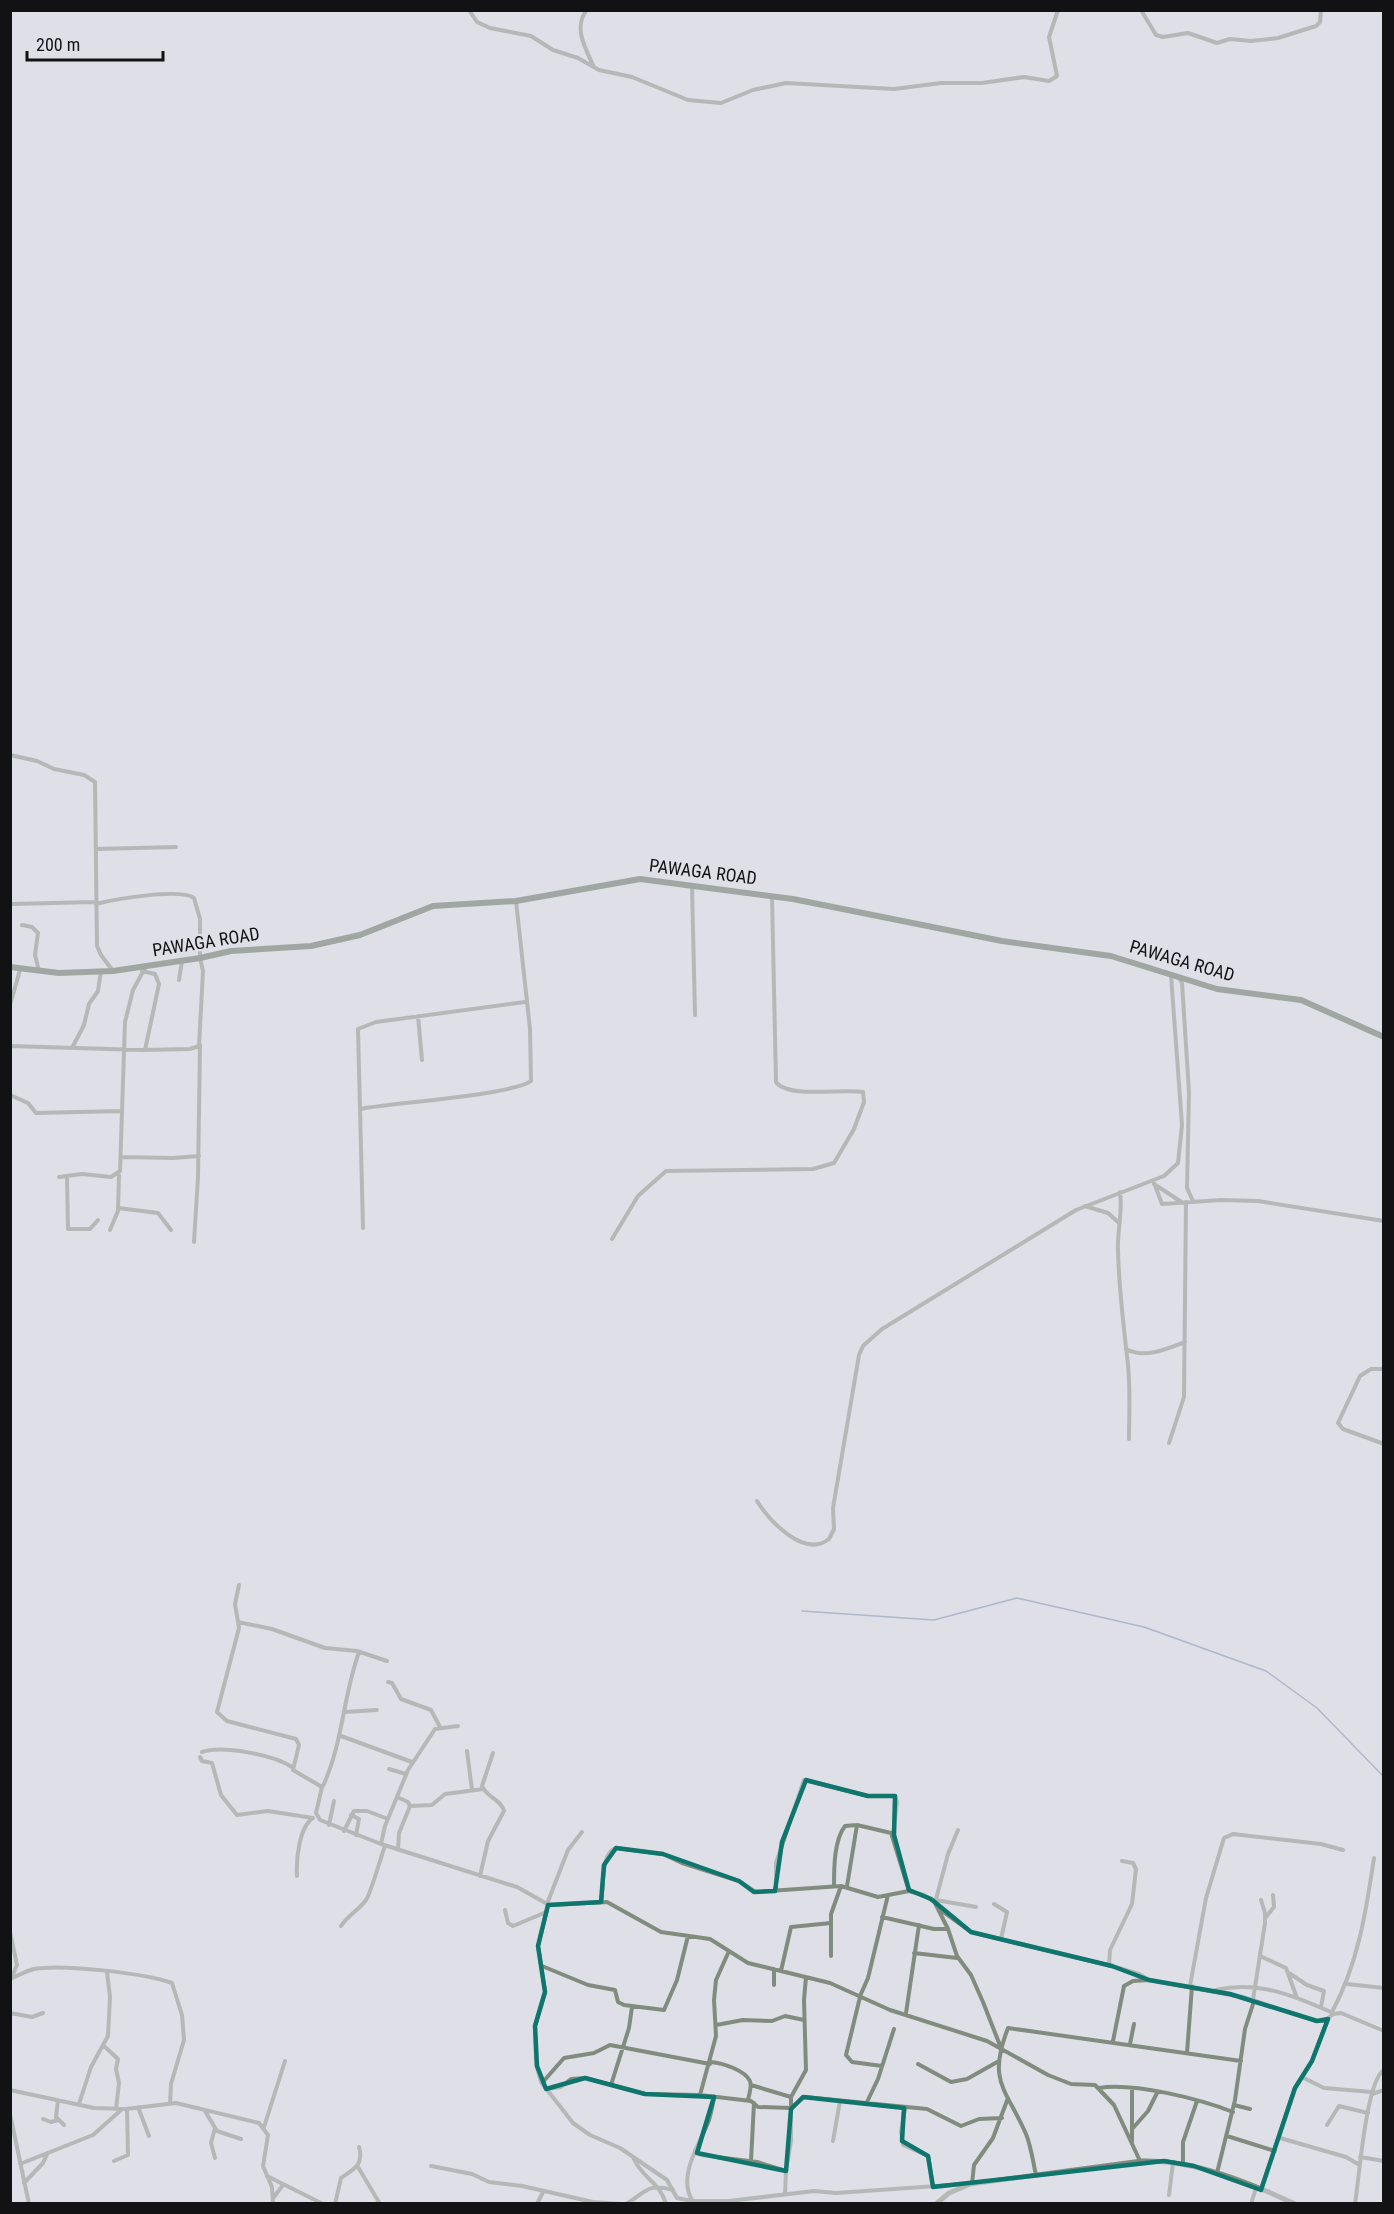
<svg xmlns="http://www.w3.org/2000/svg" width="1394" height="2214" font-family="'Roboto Condensed',sans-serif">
<rect width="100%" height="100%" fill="#dfdfe7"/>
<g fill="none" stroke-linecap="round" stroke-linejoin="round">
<path stroke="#7588a9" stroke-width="1.5" d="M802,1611L934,1620L1017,1598L1144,1627L1266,1671L1317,1708L1384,1777"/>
<path stroke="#818c7e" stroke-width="4" d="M469,10L477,22L490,28L531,36L553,50L578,58L599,70L632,77L688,100L721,103L753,90L786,83L894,89L941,83H982L1024,77L1049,81L1057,76L1049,37L1058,10
M587,10C573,26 585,48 593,65
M1141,10L1156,35L1163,37L1188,33L1217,43L1230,39L1251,41L1278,38L1316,26L1320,22L1321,10
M10,755L37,761L54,769L84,775L95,782L97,946L101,955L113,971
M96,849L176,847
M692,886L695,1015
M10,904L96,902
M22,925L32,927L38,933L35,955L39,971
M142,971L155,974L159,984L145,1050
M1178,977L1182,983L1189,1092L1187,1188L1193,1201
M179,980L182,961
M10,1005L20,970
M418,1016L422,1060
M10,1046L142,1050L190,1049L199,1046L203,971L200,958V919L194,898C180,888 115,899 96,904
M72,1048L84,1025L89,1004L98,991L101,971
M10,1095L28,1103L36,1113L122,1111
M360,1109C391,1103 512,1095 531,1081L530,1029L516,901
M122,1157L173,1158L199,1156
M59,1177L82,1174L111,1177L120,1171L125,1022L133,990L145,968
M67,1177L68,1229H90L98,1220
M1153,1180L1162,1204L1221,1200L1258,1201L1384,1221
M1154,1184L1183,1203
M1120,1192C1123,1212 1117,1231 1118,1251C1119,1287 1123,1322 1127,1356C1131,1383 1129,1412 1129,1439
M1085,1206L1108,1213L1118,1222
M118,1208L158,1213L171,1230
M363,1228L358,1029L376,1022L525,1002
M110,1230L118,1211L119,1174
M612,1239L638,1196L666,1171L813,1169L834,1163L854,1129L864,1102L863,1092C843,1088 788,1099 776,1082L772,896
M194,1242L198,1177L200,1045
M1126,1349C1144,1359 1167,1349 1185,1342
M1384,1369H1371L1360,1376L1338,1423L1343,1429L1384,1444
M1169,1443L1184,1397L1186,1202
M757,1501C769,1520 804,1559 829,1539L834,1529L833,1508L859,1355L863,1346L882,1329L1076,1210L1164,1176L1178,1163L1182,1125L1171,975
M239,1585L235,1604L239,1628L217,1712L227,1721L296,1739L299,1745L293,1770L322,1787L316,1813L320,1820L381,1844L517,1887L549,1905L607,1902L661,1932L710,1939L748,1963L830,1983L890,2010L987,2041L1048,2075L1071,2084L1095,2085L1114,2105L1140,2161
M238,1622L272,1629L325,1648L357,1651L387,1661
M388,1682L392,1683L401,1699L431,1710L440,1727
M345,1712L377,1710
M341,1736L412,1762
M467,1751L472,1790
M202,1752C223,1745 274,1755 292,1767
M200,1757L202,1761L212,1763L221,1795L237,1815L268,1811L313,1818
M389,1769L406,1774
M323,1786C343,1743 343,1696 359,1652
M397,1797L408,1802L410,1806L399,1833L398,1850
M410,1806L432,1805L445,1794L484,1789
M351,1815L359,1819L356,1835
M329,1825L334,1801
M958,1830L948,1854L935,1903L948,1929L957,1956L971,1975L983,2002L1001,2048
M344,1831L354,1811H367L388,1819
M381,1844L385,1826L408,1770L435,1729L458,1726
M297,1876C296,1860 299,1827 313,1818
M480,1876L488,1841L504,1811C501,1799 487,1798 482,1786L493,1753
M834,1886C834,1868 834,1840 845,1826L857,1825L891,1833L909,1891
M847,1886L857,1825
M776,1891V1863L804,1780L868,1796H895L897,1802L893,1837
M936,1900L976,1907
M601,1902C604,1887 600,1853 616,1848L663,1854L682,1863L739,1881L756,1892L841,1886L878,1897L909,1891L924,1895L935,1902
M547,1904L568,1850L582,1832
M994,1904L1007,1912L1001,1939
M548,1905L538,1946L545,1992L535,2026L536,2064L541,2082L573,2123L590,2135L620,2148L667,2180L677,2198L692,2201H729L814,2191L836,2193L966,2184
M939,1909L971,1932L1112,1966L1139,1974L1149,1980L1243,1997L1317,2021H1325L1333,2014L1341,2013L1384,2031
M505,1910L508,1923L513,1926L544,1913
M882,1917L934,1929H948
M1266,1917L1274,1907L1273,1895
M341,1926C348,1915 358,1911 366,1900C371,1893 381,1856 385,1846
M10,1932L17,1965L10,1981
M914,1953L957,1958
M831,1956V1914L841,1886
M1260,1956L1286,1968L1297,1998
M542,1966L588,1985L615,1990L618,2002L624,2005L664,2010L677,1980L688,1936
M1109,1966L1110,1950L1132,1904L1136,1869L1133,1863L1122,1861
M774,1969V1985
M781,1971L791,1927L831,1923
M1289,1973L1307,1985L1324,1991L1321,2007
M12,1978C19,1975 26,1971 34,1969C62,1964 144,1973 172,1983L182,2015L184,2040L171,2084L170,2104
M1347,1984L1384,1988
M1190,1986L1206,1898L1224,1838L1233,1834L1321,1844L1343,1850
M1216,1990C1258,1980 1295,1996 1333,2013
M860,1996L868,1978L888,1895
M860,1997L846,2055L852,2062L882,2066
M1253,2000L1265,1923V1913L1261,1900
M1332,2012C1358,1964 1366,1912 1374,1858
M10,2013L32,2017L43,2013
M906,2013L919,1925
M716,2025L743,2020L772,2021L785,2016L804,2020
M1113,2041L1124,1986L1133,1981L1149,1980
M1130,2044L1134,2024
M104,2046L118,2059L116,2069L119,2083L116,2109
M1187,2053L1192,1986
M711,2062C722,2063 745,2070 750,2081C752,2086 749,2095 748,2100
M918,2064L951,2082L967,2079L999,2061
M1302,2077L1324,2088L1372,2092
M542,2083L564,2058L594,2053L610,2045L710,2064
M611,2085L629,2028L632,2007
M751,2085L791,2097
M1099,2088C1133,2082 1200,2099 1233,2112
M547,2089L561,2087L571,2079L585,2078L645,2094L700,2095L751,2101L758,2107L791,2108
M10,2090L94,2108L126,2109L176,2103L259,2123L268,2135L263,2166L272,2187L273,2204
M1372,2094L1384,2090
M700,2095L716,2036L714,2000L716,1980L729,1951
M58,2100L56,2117L64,2125
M867,2102L878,2079L894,2029
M79,2104L91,2067L108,2036L110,1997L107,1972
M1234,2105L1250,2109
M138,2107L149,2136
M791,2108L805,2097L927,2109L961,2126L979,2119L1002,2118
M905,2108L901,2132L903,2145L928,2156L933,2187
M205,2111L217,2131L241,2139
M10,2114L29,2204
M43,2119L51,2122L58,2120
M1327,2125L1339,2106L1368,2113
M264,2127L285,2061
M215,2128L211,2143L215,2158
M1133,2128L1148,2111L1157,2093
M1227,2136L1275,2151
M1280,2138L1346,2157L1358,2164
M833,2141L840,2101
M1132,2142V2089
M695,2150L701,2155L757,2162L786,2171
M1360,2157L1384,2161
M634,2159C642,2178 660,2182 666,2204
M114,2161L128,2155L127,2109
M751,2161L754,2103
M1183,2163V2142L1197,2101
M20,2164L93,2135L121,2110
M431,2166L472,2174L489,2182L522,2186L593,2202L621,2204
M358,2167L380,2204
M1217,2173L1235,2100L1245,2029L1254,2001
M1036,2175C1033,2162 1031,2146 1026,2134C1006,2088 987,2082 1008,2028L1241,2061
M267,2176L323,2204
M24,2183L43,2163L47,2154
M972,2184L974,2165L993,2138L1008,2098
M1261,2190L1295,2088L1312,2061L1328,2019
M785,2194L786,2171L791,2141V2097L806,2070L804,2000L806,1977
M1169,2195L1173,2163
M274,2197L283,2185
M692,2200C678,2176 698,2147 707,2125C711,2117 712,2107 714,2098
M335,2204L341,2178C354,2169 364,2165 359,2147
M537,2204L543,2192
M626,2204C647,2192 645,2183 673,2190
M1251,2204L1256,2188
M1355,2204C1359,2180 1366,2080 1384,2070"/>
<path stroke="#818c7e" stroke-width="5" d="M936,2204L949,2193L970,2184L1142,2161C1195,2160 1248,2182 1295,2204"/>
<path stroke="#556450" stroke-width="6" d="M10,967L59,973L113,971L200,958L231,951L311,946L360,935L433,906L516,901L640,879L793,899L1002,941L1111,956L1217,989L1301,1000L1384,1037"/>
</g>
<path d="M0 0H1394V2214H0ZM806,1780L868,1796H895L894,1835L909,1890L931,1899L971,1932L1112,1966L1149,1980L1230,1994L1317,2021L1328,2019L1312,2061L1295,2088L1261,2190L1194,2166L1164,2161L933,2187L928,2156L902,2141L904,2108L803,2097L791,2109L786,2171L697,2153L714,2097L645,2094L585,2078L546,2089L537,2066L535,2026L545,1992L538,1946L548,1905L601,1902L604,1865L616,1848L663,1854L739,1881L754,1892L775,1891L782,1842Z" fill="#dfdfe7" fill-opacity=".55" fill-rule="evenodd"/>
<path fill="none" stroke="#0f766e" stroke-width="4.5" stroke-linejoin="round" d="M806,1780L868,1796H895L894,1835L909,1890L931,1899L971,1932L1112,1966L1149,1980L1230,1994L1317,2021L1328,2019L1312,2061L1295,2088L1261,2190L1194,2166L1164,2161L933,2187L928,2156L902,2141L904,2108L803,2097L791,2109L786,2171L697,2153L714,2097L645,2094L585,2078L546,2089L537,2066L535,2026L545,1992L538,1946L548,1905L601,1902L604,1865L616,1848L663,1854L739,1881L754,1892L775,1891L782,1842Z"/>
<g text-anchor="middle" stroke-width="4.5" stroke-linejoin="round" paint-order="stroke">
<g font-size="18" fill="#121214" stroke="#dfdfe7">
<text transform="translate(703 872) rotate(7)" y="6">PAWAGA ROAD</text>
<text transform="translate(206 942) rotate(-9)" y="6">PAWAGA ROAD</text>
<text transform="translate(1182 961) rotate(16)" y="6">PAWAGA ROAD</text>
</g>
</g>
<rect width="1394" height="2214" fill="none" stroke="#121214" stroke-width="24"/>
<path d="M27 51v9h136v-9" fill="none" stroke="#121214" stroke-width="3"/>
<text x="36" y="51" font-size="18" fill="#121214" stroke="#dfdfe7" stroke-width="4.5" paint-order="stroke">200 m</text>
</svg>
